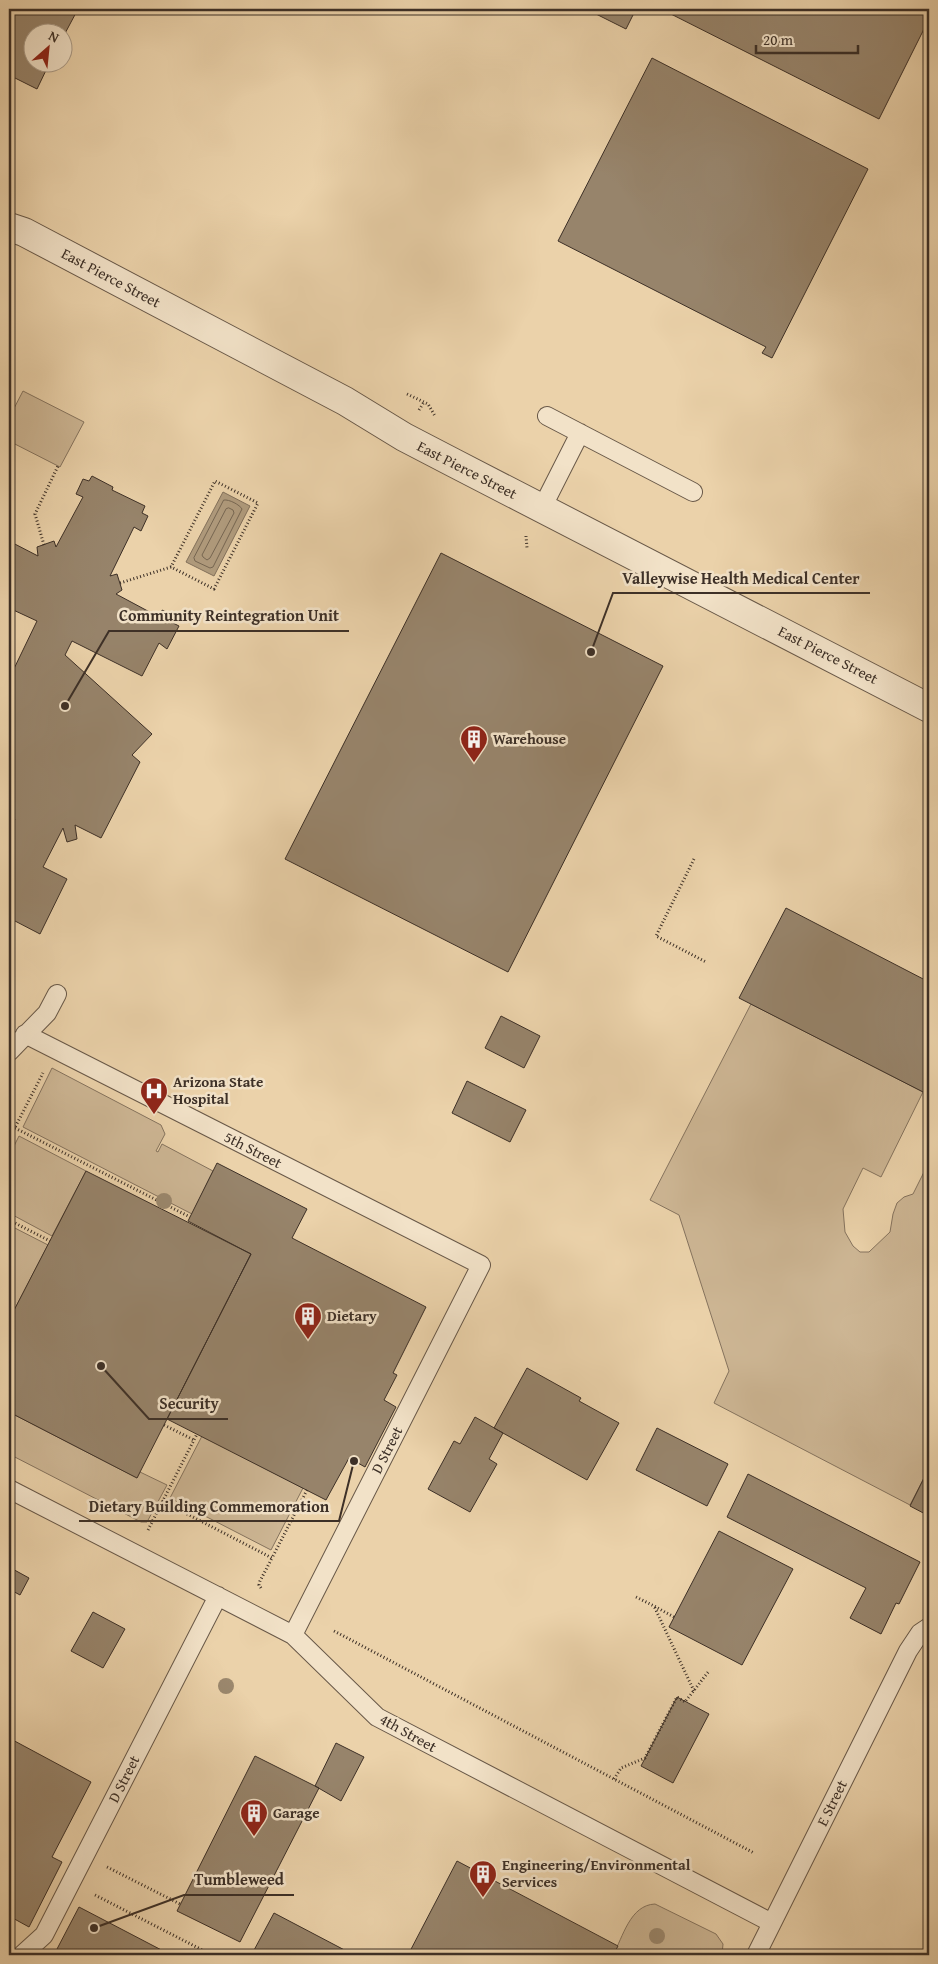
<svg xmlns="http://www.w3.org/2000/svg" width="938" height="1964" font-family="'Gentium Book Plus',serif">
<rect width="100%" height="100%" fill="#ebd2aa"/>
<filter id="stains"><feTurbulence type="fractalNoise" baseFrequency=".004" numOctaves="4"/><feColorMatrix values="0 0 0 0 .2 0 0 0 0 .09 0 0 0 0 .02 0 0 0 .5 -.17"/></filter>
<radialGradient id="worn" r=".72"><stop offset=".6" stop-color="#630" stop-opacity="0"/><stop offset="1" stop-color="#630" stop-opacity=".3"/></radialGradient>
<path fill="#cdb694" stroke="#85735e" d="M23,391L84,422L60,467L9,441V418Z
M751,1004L923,1092L881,1177L863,1168L843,1209L845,1232L853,1246L860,1252H869L890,1232L893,1214L897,1203L904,1197L913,1194L929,1162V1468L910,1505L714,1403L729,1371L679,1215L650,1200Z
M52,1068L161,1125L165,1134L156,1151L158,1152L162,1144L213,1171L192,1214L23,1127Z
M19,1136L86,1171L52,1236L9,1213V1156Z
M9,1225L48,1245L9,1320Z
M9,1412L137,1478L140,1472L167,1485L147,1522H141L9,1454Z
M202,1436L303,1488L271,1550L170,1498Z
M655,1904L716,1934L723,1944L722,1955H613C623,1937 630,1905 655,1904Z"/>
<path fill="#b09b7d" stroke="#82705b" d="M223,492L250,506L214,576L186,562Z"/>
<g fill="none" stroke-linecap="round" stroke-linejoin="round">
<path stroke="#766652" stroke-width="1" d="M224,500C229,499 240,505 242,509L213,567L210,568L195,561L194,558Z
M229,508L233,510L234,513L210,558L207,560L203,557L202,555L226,509Z"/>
</g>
<path fill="#97846b" stroke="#3d3027" d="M9,9H78L62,39V32H32V62H50L37,89L9,75Z
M586,9H636L626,29Z
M661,9H929V19L879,119Z
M652,58L868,169L772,358L762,353L766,347L558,241Z
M92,476L113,487L112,490L145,506L142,513L148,516L141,531L134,527L110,576L117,574L122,590L116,594L159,617L162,610L176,617L173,623L179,626L167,649L159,643L142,676L72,641L65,655L152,734L132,755L140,762L101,838L75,825L77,839L67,842L63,828L43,867L67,879L40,934L15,921L9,924V832L15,819L9,816V797L11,792L9,791V679L37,621L9,608V541L38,556L37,547L54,541L56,547L83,497L76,494L83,479L89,481Z
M441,553L663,666L508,972L285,859Z
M786,908L929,982V1095L739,998Z
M501,1016L540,1036L524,1068L485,1048Z
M467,1081L526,1110L510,1142L452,1113Z
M217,1163L307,1209L292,1238L426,1307L393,1373L397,1375L384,1400L396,1407L365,1467L349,1458L326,1500L167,1419L251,1254L188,1221Z
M86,1171L251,1254L137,1478L9,1412V1320Z
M527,1368L581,1398L579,1401L619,1423L587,1480L494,1428Z
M475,1417L503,1433L489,1459L497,1464L470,1512L428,1489L454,1441L460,1444Z
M657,1428L728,1464L707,1506L636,1470Z
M929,1468V1516L910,1506Z
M748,1474L920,1562L899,1604L896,1603L881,1634L850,1618L866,1588L727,1517Z
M719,1531L793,1569L742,1665L669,1627Z
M9,1567L29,1578L20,1595L9,1589Z
M93,1612L125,1629L103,1668L71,1651Z
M677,1697L709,1714L673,1783L641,1766Z
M9,1738L91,1782L52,1857L62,1862L29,1927L9,1916Z
M336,1743L364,1757L341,1801L315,1786Z
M255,1756L319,1788L240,1942L177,1911Z
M457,1861L618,1946L613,1955H408Z
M79,1907L171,1955H58L60,1951L57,1949Z
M274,1913L354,1955H260L253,1952Z"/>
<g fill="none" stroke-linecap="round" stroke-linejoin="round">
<g stroke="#685848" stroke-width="20">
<path id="lane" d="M547,416L693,492
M542,508L580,433
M25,1034L481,1265L293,1635
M9,1052L47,1013L57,994
M9,1489L293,1635L377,1717L772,1923
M22,1955L44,1935L218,1596
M756,1955L908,1651L920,1633L929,1627"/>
</g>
<g stroke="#685848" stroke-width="30">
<path id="street" d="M9,227L24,232L345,401L404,437L454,463L929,708"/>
</g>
<path stroke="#3d3027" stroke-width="3" stroke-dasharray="1 2.5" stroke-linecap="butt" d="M407,394L428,404L435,416
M419,410L424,402
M526,536L527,548
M44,545L35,514L58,466
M120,583L171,567L214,589L258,503L215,481L171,567
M694,859L656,936L706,962
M15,1128L190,1217
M9,1139L43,1073
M9,1220L50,1241
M164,1425L194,1440
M162,1501L272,1558L307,1490
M148,1530L197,1434
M261,1588L259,1585L260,1581L272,1558
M636,1597L654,1606
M674,1617L654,1606L694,1691
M334,1631L754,1853
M614,1779L621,1768L645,1758L677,1697L685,1702L709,1671
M107,1867L180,1904
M95,1895L212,1955"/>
<use href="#lane" stroke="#f2e2c8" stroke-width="18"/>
<use href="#street" stroke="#f2e2c8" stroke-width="28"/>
</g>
<g fill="#9b886e">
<circle cx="164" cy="1201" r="8"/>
<circle cx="226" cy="1686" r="8"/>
<circle cx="657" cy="1936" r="8"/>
</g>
<defs>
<g id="building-pin" transform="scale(1.4375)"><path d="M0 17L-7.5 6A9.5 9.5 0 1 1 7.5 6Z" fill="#8f2418" stroke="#f2e2c8"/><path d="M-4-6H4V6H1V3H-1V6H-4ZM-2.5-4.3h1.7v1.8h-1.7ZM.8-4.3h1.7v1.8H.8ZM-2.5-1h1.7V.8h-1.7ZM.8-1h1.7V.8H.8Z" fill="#fff"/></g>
<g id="hospital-pin" transform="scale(1.4375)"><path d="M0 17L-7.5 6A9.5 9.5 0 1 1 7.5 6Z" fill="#8f2418" stroke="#f2e2c8"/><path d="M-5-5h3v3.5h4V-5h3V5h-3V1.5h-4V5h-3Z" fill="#fff"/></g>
</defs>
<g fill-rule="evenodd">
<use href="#building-pin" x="474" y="739"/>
<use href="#hospital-pin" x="154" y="1091"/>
<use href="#building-pin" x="308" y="1316"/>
<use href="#building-pin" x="254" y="1813"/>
<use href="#building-pin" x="483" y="1874"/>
</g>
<g text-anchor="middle" stroke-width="5" stroke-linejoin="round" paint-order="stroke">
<g font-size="15" fill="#3d3027" stroke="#f2e2c8">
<text transform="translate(111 278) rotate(28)" y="5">East Pierce Street</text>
<text transform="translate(467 470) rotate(27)" y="5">East Pierce Street</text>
<text transform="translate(828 655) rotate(27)" y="5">East Pierce Street</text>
<text transform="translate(253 1150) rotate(27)" y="5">5th Street</text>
<text transform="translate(387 1450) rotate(-63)" y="5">D Street</text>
<text transform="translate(408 1733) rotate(29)" y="5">4th Street</text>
<text transform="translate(124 1779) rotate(-63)" y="5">D Street</text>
<text transform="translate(832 1803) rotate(-64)" y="5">E Street</text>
</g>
<g font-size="15" font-weight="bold" fill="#3d3027" stroke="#f2e2c8" text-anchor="start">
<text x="493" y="744">Warehouse</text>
<text x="173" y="1087">Arizona State<tspan x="173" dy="17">Hospital</tspan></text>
<text x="327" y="1321">Dietary</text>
<text x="273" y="1818">Garage</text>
<text x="502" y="1870">Engineering/Environmental<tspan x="502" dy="17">Services</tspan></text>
</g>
</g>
<path fill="none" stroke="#3d3027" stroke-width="2" d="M591 652L613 593H870M65 706L109 631H349M101 1366L149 1419H228M354 1461L339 1521H79M94 1928L184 1895H294"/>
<g fill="#3d3027" stroke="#f2e2c8" stroke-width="2">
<circle cx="591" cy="652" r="5"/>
<circle cx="65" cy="706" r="5"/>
<circle cx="101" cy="1366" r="5"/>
<circle cx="354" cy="1461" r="5"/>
<circle cx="94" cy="1928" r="5"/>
</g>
<g font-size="16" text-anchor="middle" font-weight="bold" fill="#3d3027" stroke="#f2e2c8" stroke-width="5" stroke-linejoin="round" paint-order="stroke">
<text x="741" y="584">Valleywise Health Medical Center</text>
<text x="229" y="621">Community Reintegration Unit</text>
<text x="189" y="1409">Security</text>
<text x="209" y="1512">Dietary Building Commemoration</text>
<text x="239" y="1885">Tumbleweed</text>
</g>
<rect width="938" height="1964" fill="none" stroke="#ebd2aa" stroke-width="30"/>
<rect x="10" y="10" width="918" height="1944" fill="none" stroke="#3d3027" stroke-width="2.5"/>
<rect x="15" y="15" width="908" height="1934" fill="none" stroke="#3d3027"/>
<g transform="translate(48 48) rotate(27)"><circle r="24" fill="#f2e2c8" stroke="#aa9b88"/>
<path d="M0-4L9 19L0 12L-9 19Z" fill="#8f2418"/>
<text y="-8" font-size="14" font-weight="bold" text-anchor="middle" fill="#3d3027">N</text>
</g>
<path d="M756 45v8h102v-8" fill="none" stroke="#3d3027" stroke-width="2.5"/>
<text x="763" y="45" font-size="15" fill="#3d3027" stroke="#f2e2c8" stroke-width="4" paint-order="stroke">20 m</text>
<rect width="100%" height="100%" filter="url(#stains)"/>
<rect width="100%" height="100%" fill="url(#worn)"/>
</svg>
